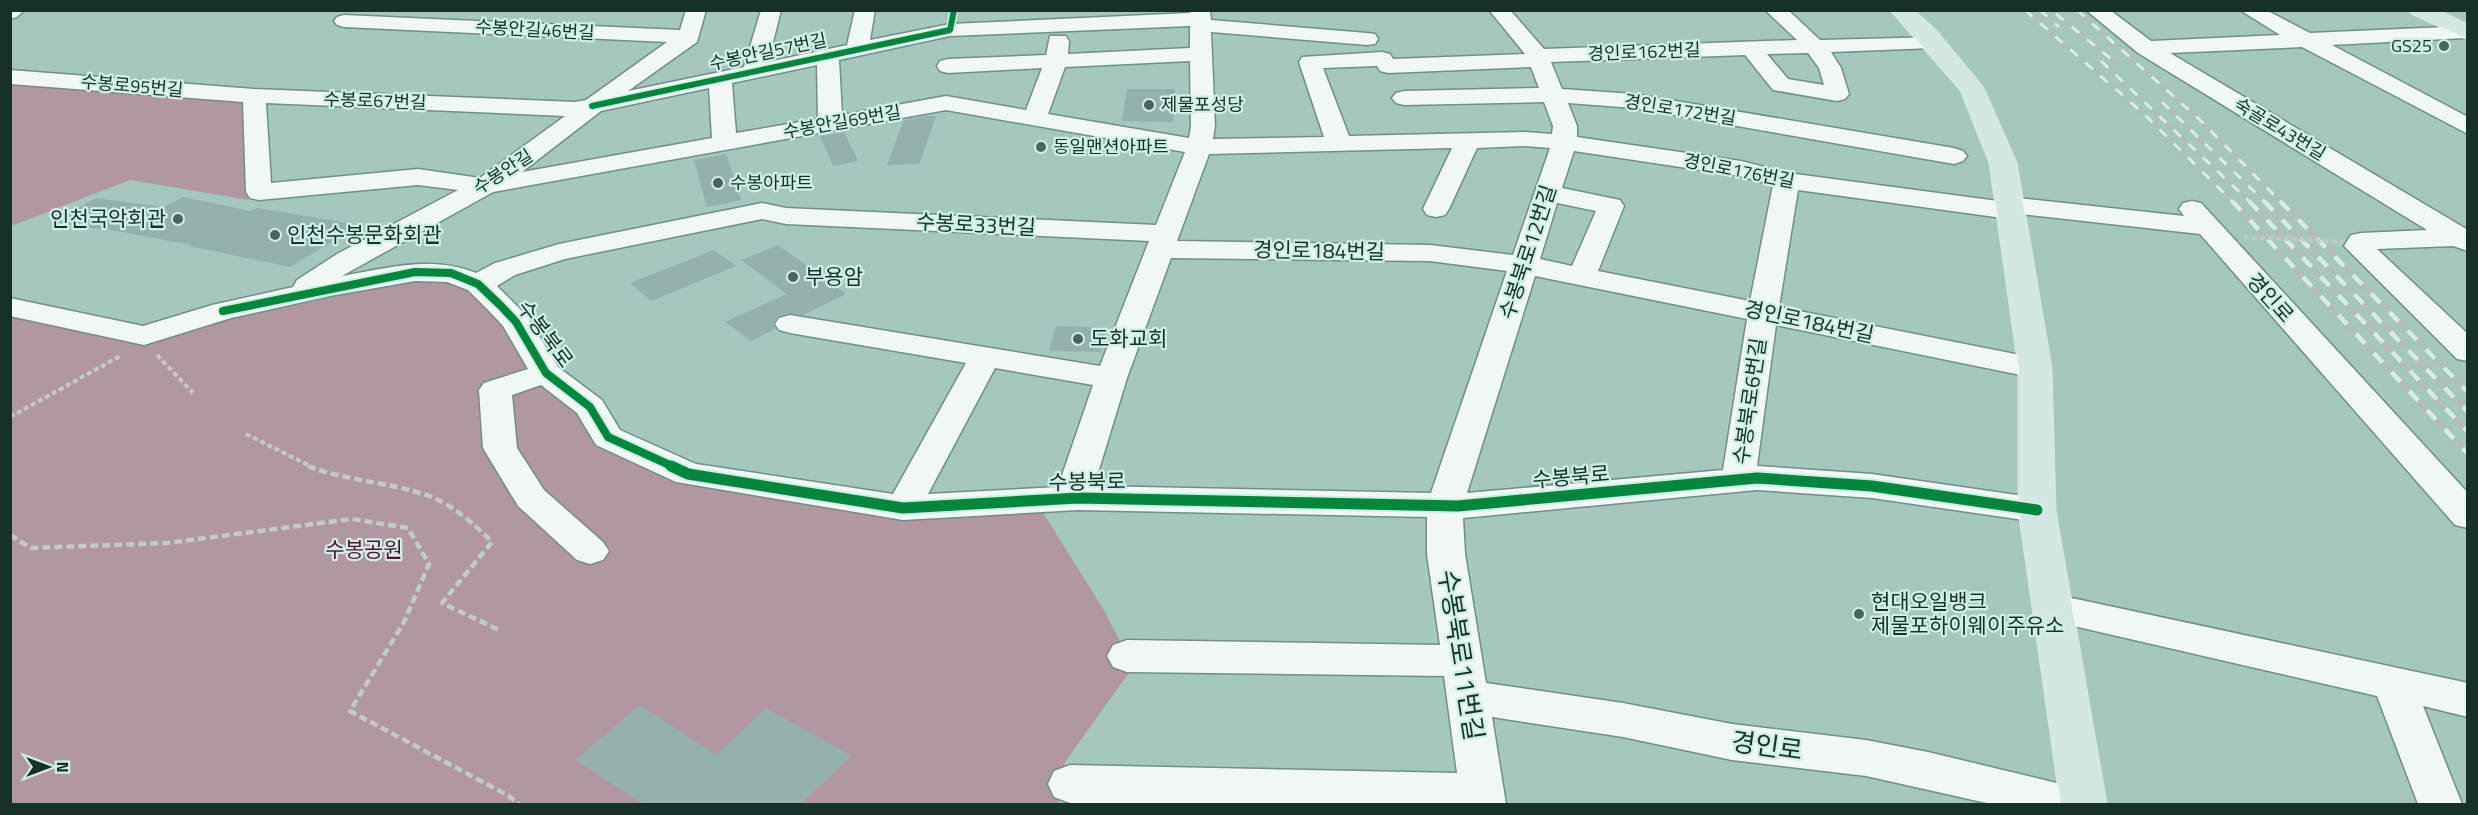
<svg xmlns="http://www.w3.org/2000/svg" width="2478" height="815" font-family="'Titillium Web','Noto Sans KR',sans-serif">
<rect width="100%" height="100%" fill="#a4c7bf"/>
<path fill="#b296a1" d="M10,82L254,96L248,200L130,180L11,226Z
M451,273L608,437L688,473L1042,511L1105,612L1133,667L1065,762L1058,804H11V307L144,336Z"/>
<path fill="#94b1ae" d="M1127,89H1175L1173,122L1122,121Z
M926,116H936L919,164L887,165L904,120Z
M844,132L858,161L833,166L820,136Z
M726,154L741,200L707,207L694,160Z
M183,197L251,211L257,208L359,225L290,267L189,246L191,245L101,228L98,229L51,222L96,198L164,207Z
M778,245L846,294L803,315L790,313L778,316L773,323L775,329L751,341L725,322L787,294L741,260Z
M714,250L736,266L651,301L630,283Z
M1056,326L1107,328L1101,352L1049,351Z
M640,705L716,755L766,708L852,756L801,804H643L575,760Z"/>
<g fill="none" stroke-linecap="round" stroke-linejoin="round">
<g stroke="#728e88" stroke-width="3">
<path id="minor" d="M10,10H24L17,17L10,19Z
M686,10H706L697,42L628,91L744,67L761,10H781L768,62L847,45L855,10H875L870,40L950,24L1190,13V10H1210L1211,20L1367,33L1375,34L1378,39L1375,44L1367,45L1211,32L1215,126L1213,139L1324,137L1299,62L1302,57L1382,52L1390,54L1393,59L1525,54L1489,10H1510L1544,49L1797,40L1765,10H1788L1820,40L1941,37L1944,42L1941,47L1933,48L1831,52L1841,68L1849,94L1845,99L1837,101L1773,90L1745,55L1551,62L1562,89L1634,94L1954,148L1963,151L1967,156L1963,161L1954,164L1634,108L1568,103L1577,126V137L1741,161L1788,173L1998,201L2009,197L2184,216L2179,209L2183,203L2192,201L2201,203L2468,493V528L2455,525L2200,234L2021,214L2010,219L1798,190L1779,307L2035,358L2046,361L2051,368L2046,375L2035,378L1776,325L1757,466L1872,474L2037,498L2050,501L2055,510L2050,519L2037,522L1872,498L1757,490L1463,518L1465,554L1486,683L1623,703L1732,724L1866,740L1928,752L2065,785L2081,790L2087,804H1991L1866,776L1732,760L1623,737L1492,717L1506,804L1070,803L1054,797L1048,784L1054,771L1070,765L1457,773L1444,676L1127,672L1113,667L1107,656L1113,645L1127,640L1440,645L1427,554V517L1078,510L903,520L676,482L596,445L577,413L541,385L512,395L517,448L544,490L603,542L609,551L603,560L590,564L577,560L518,506L483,448L479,390L484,383L528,369L503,326L490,312L468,290L447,282L415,281L330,296L231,318L144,345L10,316V298L143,326L212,305L293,287L297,280L337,254L458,190L418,185L259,200L250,198L246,192L243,102L10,84V70L254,89L575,102L586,100L667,42L344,27L337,25L334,21L337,17L344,15L680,30ZM1190,26V48L1068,54L1069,41L1066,36H1050L1046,55L948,59L940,61L937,66L940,71L948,73L1042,68L1026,110L946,96L842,115L839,60L950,36ZM1808,53L1819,68L1824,85L1788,79L1767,54ZM1190,61L1191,126L1189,138L1048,114L1065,67ZM817,65L818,119L736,133L732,83ZM1377,66L1380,71L1388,73L1531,67L1539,88L1404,91L1396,93L1392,98L1396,103L1404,105L1544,102L1553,126L1552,134L1525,132L1349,136L1323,68ZM709,88L712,138L522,172L601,111ZM266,103L565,116L480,178L418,169L271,183ZM946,110L1185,152L1156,225L786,208L762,203L559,244L495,263L476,273C432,255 387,268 342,276L493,192ZM1525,146L1550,148L1513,255L1430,245L1177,241L1209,154L1452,148L1423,209L1427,215L1436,217L1445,215L1449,209L1477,148ZM1574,151L1740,176L1773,185L1750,301L1598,271L1624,206L1620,200L1562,188ZM1557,203L1596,211L1572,266L1540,259ZM762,219L786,224L1149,241L1100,366L790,315L779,318L775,324L779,330L790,333L966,363L893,494L696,464L620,430L602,400L558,367L527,316L497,286L515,275L565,259ZM1171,258L1430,261L1507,271L1431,493L1094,486L1127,378ZM1535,276L1747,319L1723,470L1467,493ZM995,368L1093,385L1058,487L928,494Z
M2086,10H2110L2151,41L2280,35L2240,10H2266L2310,33L2468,26V38H2465L2332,45L2468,117V134L2302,47L2170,53L2468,230V251L2453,246L2377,249L2468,334V361L2457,359L2344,246L2351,235L2361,233L2427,230L2138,53Z
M2053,594L2468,683V717L2423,706L2462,804H2418L2377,696L2039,618L2033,608L2039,598Z"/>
</g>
<g stroke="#d6e6e2" stroke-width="3">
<path id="major" d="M1891,10H1913L1935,30L1983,88L2016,163L2051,368L2055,510L2106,804H2061L2019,510V368L1990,163L1961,90Z
M2410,10H2437L2468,25V39L2413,14Z"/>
</g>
<path stroke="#c1cbc9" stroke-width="4" stroke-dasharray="5 3" stroke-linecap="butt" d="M157,355L193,393
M10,417L122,355
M246,434L312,467"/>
<path stroke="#c1cbc9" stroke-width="4.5" stroke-dasharray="8 4" stroke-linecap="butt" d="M308,466C344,480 384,482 420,493C449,501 472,522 492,542L442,603L499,630
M10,535L31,548L167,543L352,519L408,528L429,564L404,622L350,711L509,796L519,804"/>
<use href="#minor" fill="#f1f7f5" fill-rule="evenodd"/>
<use href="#major" fill="#d5e7e4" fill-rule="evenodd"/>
<g stroke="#b3bdbb" stroke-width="4.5">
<path id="rail-far1" d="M2025,10L2143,113L2233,202
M2040,10L2059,27
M2077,10L2199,119L2281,202
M2056,14L2116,63
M2101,61L2250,202
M2162,102L2265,202"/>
</g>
<g stroke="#b3bdbb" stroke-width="7">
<path id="rail" d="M2232,201L2468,454
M2249,201L2468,432
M2264,201L2468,412
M2280,201L2468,392"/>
</g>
<use href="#rail-far1" stroke="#d0efe8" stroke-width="3" stroke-dasharray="10" stroke-linecap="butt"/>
<use href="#rail" stroke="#d0efe8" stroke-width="4.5" stroke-dasharray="13" stroke-linecap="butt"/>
<path stroke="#c1cbc9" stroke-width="4" stroke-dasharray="5 3" stroke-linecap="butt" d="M2244,237L2343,242"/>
<g stroke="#d0efe8" stroke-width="9">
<path id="cycleway-far2" d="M592,106L950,30L954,10"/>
</g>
<g stroke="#d0efe8" stroke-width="12">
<path id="cycleway-far1" d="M223,311L415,272L451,273L478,284L501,306L516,322L546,373L590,407L608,437L674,467"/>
</g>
<g stroke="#d0efe8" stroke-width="15">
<path id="cycleway" d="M671,466L688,474L903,508L1078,498L1458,506L1757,478L1872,486L2037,510"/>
</g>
<use href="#cycleway-far2" stroke="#00873e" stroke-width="6"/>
<use href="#cycleway-far1" stroke="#00873e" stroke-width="8"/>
<use href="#cycleway" stroke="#00873e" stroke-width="11"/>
</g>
<g fill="#48655f" stroke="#d0efe8" stroke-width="2">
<circle cx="2444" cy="46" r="6"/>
<circle cx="1149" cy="105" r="6"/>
<circle cx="1041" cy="147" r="6"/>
<circle cx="718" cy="183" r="6"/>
<circle cx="178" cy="219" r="6"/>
<circle cx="275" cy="235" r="6"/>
<circle cx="793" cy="277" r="6"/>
<circle cx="1078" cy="339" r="6"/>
<circle cx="1859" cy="614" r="6"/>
</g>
<g text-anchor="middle" stroke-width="4.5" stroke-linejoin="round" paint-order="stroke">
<g font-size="18" fill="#16302b" stroke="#d0efe8">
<text transform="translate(535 30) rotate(3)" y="6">수봉안길46번길</text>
<text transform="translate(768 52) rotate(-12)" y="6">수봉안길57번길</text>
<text transform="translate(1644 52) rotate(-2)" y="6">경인로162번길</text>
<text transform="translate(132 86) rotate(5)" y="6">수봉로95번길</text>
<text transform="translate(375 101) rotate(2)" y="6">수봉로67번길</text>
<text transform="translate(1680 110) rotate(9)" y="6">경인로172번길</text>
<text transform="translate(842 122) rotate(-10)" y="6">수봉안길69번길</text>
<text transform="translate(2280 129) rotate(31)" y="6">숙골로43번길</text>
<text transform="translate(1739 171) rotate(11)" y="6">경인로176번길</text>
<text transform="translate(503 172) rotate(-33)" y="6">수봉안길</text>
</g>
<g font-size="18" fill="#16302b" stroke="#d0efe8" text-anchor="start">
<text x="2432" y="52" text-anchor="end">GS25</text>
<text x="1161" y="111">제물포성당</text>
<text x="1053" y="153">동일맨션아파트</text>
<text x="730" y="189">수봉아파트</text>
</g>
<g font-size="21" fill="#16302b" stroke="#d0efe8" text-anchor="start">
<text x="166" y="226" text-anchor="end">인천국악회관</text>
<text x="287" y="242">인천수봉문화회관</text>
<text x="805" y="284">부용암</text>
<text x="1090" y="346">도화교회</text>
<text x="1871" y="609">현대오일뱅크<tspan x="1871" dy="24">제물포하이웨이주유소</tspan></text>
</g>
<g font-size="21" fill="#16302b" stroke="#d0efe8">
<text transform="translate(976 225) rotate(3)" y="7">수봉로33번길</text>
<text transform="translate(1319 251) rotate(1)" y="7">경인로184번길</text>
<text transform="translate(1528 252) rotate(-72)" y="7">수봉북로12번길</text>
<text transform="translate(2270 298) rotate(48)" y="7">경인로</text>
<text transform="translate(1809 322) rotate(12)" y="7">경인로184번길</text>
<text transform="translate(545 334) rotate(53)" y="7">수봉북로</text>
<text transform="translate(1750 401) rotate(-82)" y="7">수봉북로6번길</text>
<text transform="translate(1571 477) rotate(-5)" y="7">수봉북로</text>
<text transform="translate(1087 482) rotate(-1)" y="7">수봉북로</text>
</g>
<g font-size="21" fill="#570f2f" stroke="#d0efe8">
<text x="364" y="557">수봉공원</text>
</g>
<g font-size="26" fill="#16302b" stroke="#d0efe8">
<text transform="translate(1461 655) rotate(81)" y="9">수봉북로11번길</text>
<text transform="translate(1767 746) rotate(8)" y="9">경인로</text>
</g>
</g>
<rect width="2478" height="815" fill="none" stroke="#16302b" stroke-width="24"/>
<g transform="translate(48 767) rotate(90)" stroke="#d0efe8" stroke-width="4.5" paint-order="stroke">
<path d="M0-4.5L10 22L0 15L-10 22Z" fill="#16302b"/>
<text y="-9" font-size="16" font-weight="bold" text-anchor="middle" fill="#16302b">N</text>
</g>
</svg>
